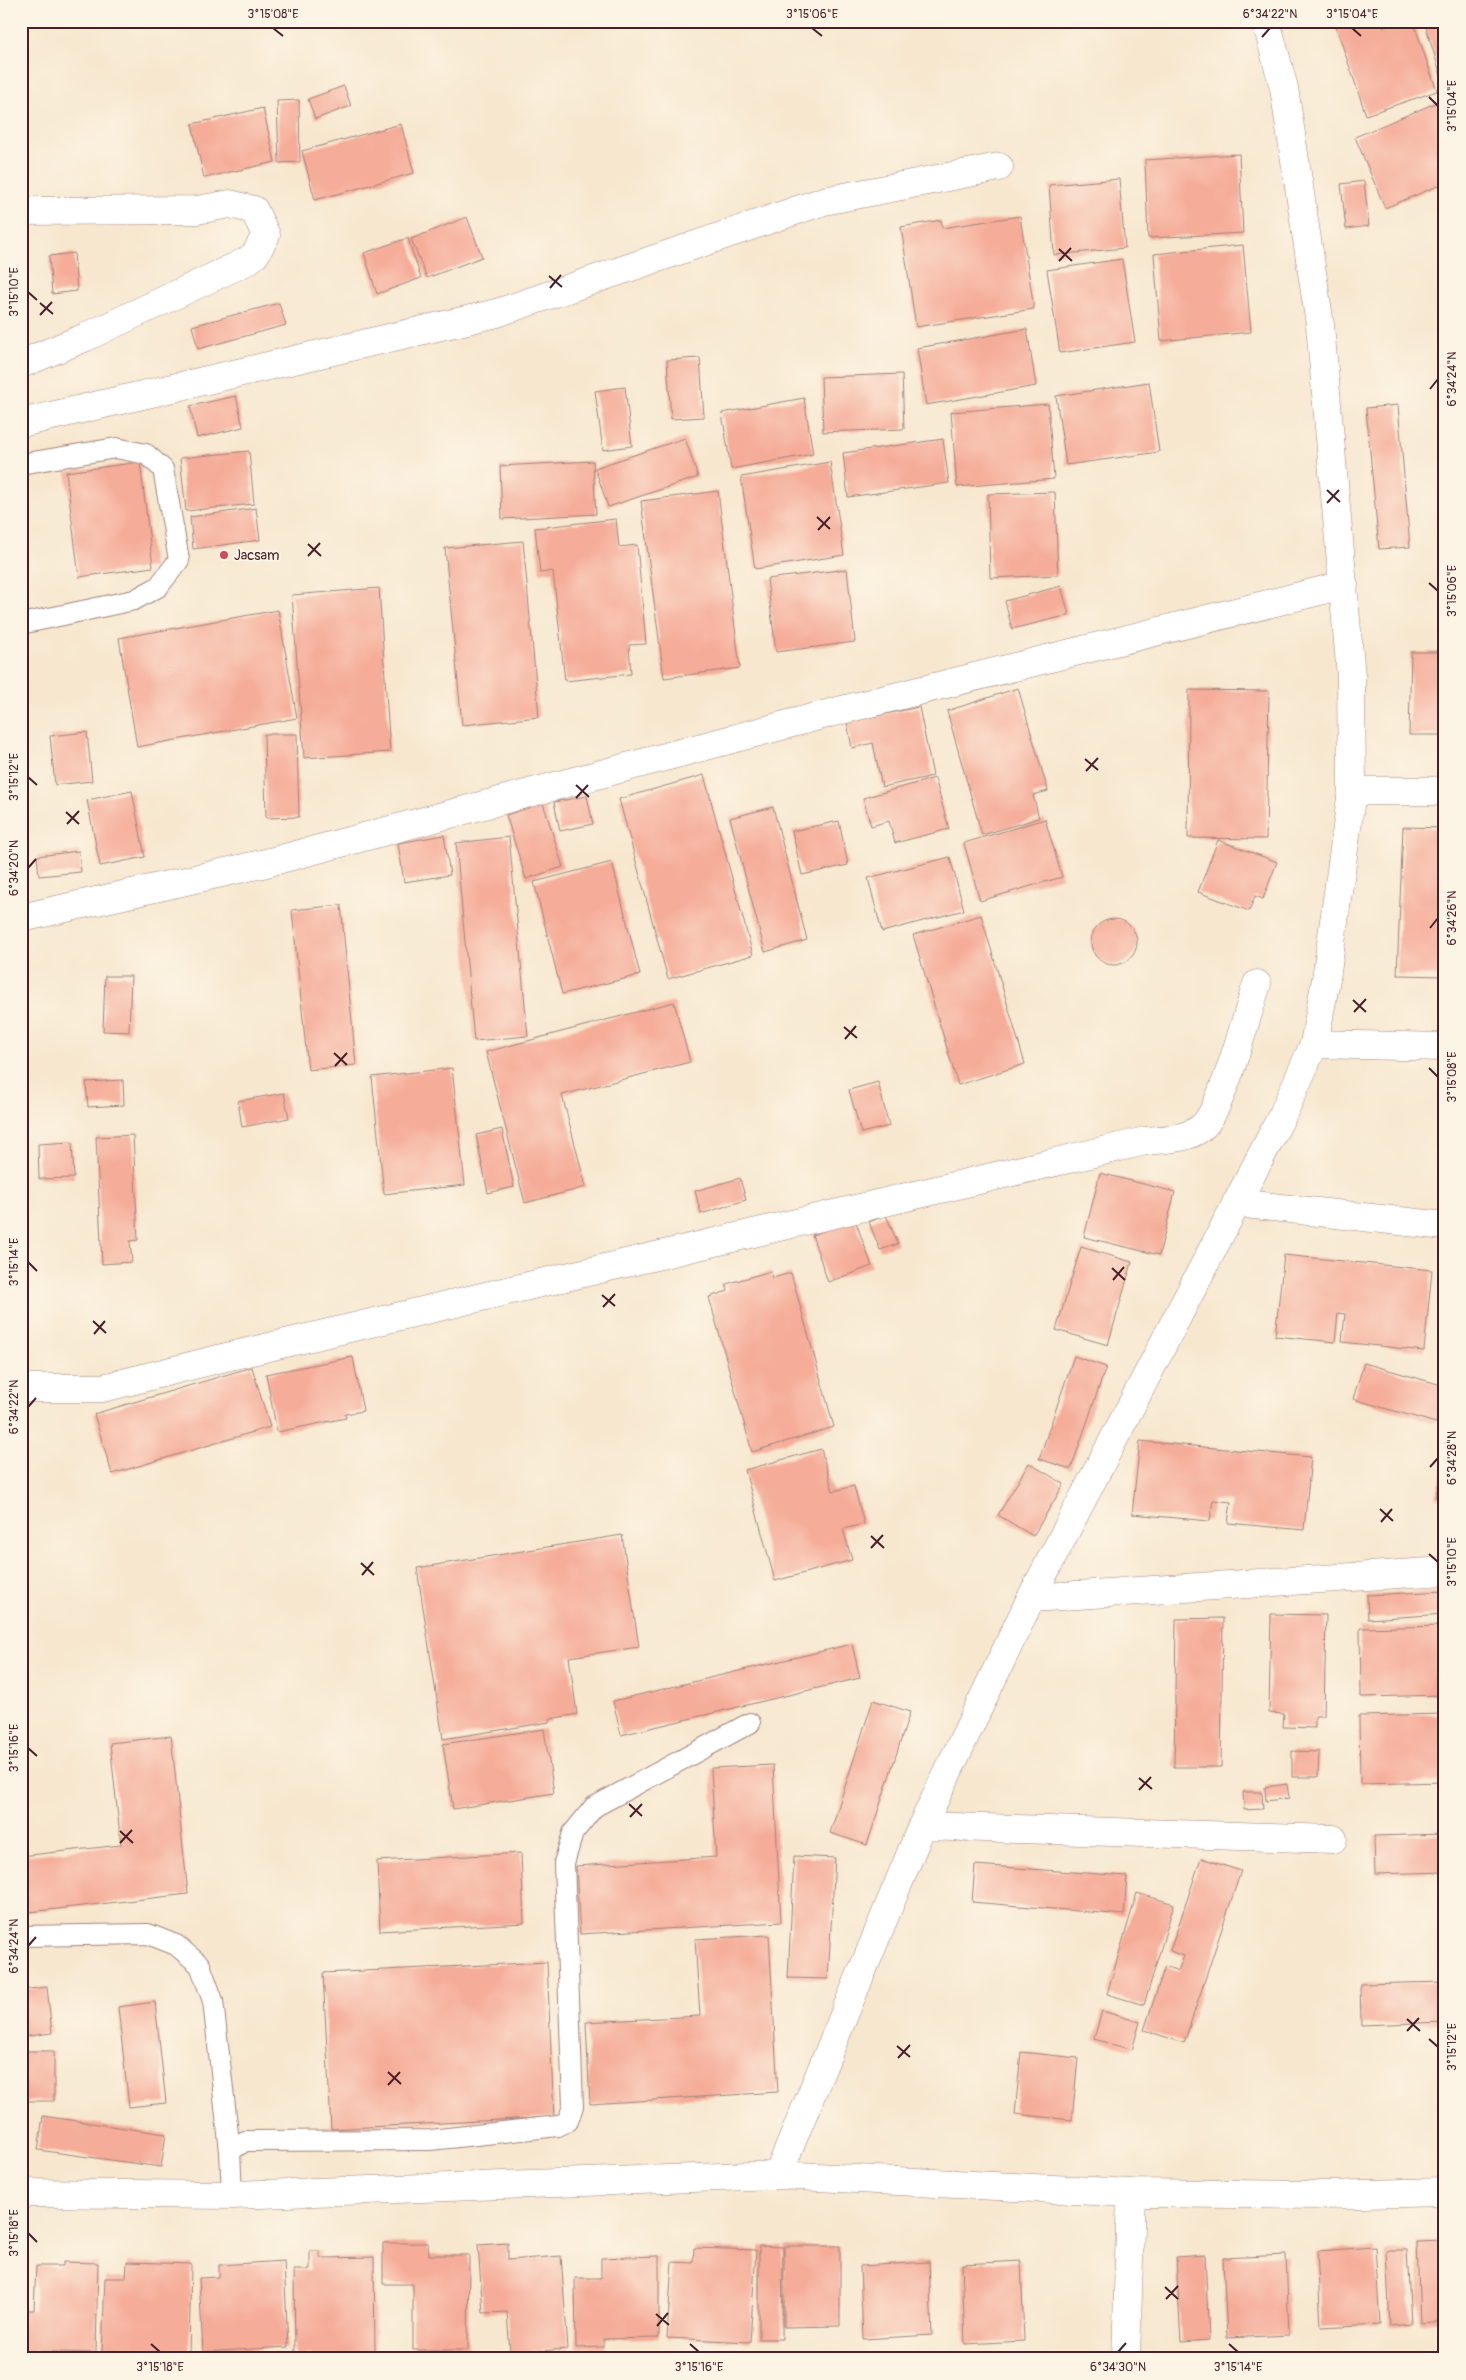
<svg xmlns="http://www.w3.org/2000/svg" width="1466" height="2380" font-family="Pangolin,sans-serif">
<rect width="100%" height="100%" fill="#fcf5e5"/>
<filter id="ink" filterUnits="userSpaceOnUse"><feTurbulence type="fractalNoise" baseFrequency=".02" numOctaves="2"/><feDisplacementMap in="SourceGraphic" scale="10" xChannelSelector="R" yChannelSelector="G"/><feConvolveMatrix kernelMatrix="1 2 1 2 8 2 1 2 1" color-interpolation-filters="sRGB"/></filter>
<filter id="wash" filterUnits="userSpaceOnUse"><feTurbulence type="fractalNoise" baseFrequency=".0096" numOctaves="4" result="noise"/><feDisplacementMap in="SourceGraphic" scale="20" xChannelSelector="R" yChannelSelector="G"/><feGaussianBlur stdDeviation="1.12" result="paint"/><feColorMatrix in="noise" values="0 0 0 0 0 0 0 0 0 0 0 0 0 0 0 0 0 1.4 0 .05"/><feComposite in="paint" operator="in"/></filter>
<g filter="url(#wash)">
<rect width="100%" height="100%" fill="#f7e7cf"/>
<g id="blocks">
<path fill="#f5ac98" d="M1334,21H1381L1384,27L1402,21H1413L1437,91L1366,115Z
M1424,21H1445V78L1442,79Z
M344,86L351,106L315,119L308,99Z
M1445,99V183L1385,208L1355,137Z
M299,100L300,162L279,163L277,101Z
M263,108L275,162L204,178L192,124Z
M401,124L414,173L315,200L302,151Z
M1239,154L1243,233L1148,238L1145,160Z
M1119,179L1125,248L1054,255L1049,185Z
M1364,181L1369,226L1346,229L1341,184Z
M1020,216L1034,309L916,327L901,227L941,220L942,228Z
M467,217L482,257L427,278L411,239Z
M408,238L421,278L377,294L364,253Z
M1243,245L1251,332L1161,341L1154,254Z
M74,253L77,291L52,294L49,256Z
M1122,259L1135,342L1060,353L1047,270Z
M279,303L286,325L198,349L192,326Z
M1027,329L1036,386L926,405L917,348Z
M700,358L704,417L671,419L667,360Z
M902,374L904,429L823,432L821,377Z
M1149,382L1159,452L1066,465L1056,396Z
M625,387L632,446L603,450L595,391Z
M236,396L243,427L197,438L190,406Z
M804,398L813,454L731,469L722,413Z
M1048,404L1054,479L957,487L951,412Z
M1398,405L1410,547L1379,549L1366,408Z
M685,438L698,477L608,507L595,468Z
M943,439L949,483L848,497L843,453Z
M249,451L254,504L186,511L180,458Z
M593,461L596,514L502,519L500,466Z
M140,462L153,567L79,577L66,472Z
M830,462L844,555L755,569L741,477Z
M718,491L740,668L664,678L641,501Z
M1055,492L1058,575L990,578L988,494Z
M256,508L260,540L193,549L190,517Z
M616,519L619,547L637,545L646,644L629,645L631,674L565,681L553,571L540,573L535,528Z
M523,541L539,717L462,725L445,548Z
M847,569L855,642L776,652L767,579Z
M1061,586L1069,615L1012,629L1005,601Z
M379,588L390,752L304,758L292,595Z
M278,610L297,718L137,747L119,638Z
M1411,652H1445V735H1409Z
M1018,688L1048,791L1033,795L1039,818L982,835L947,711Z
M1189,690L1269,691L1266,839L1188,838Z
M919,707L933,776L882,787L873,743L852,748L847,722Z
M87,732L92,781L55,785L50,736Z
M264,734H297L299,817L266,818Z
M704,775L753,955L668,979L619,799Z
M935,778L949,829L895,843L889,821L871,826L863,798Z
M132,791L145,857L100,866L87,800Z
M587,796L593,824L560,831L554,802Z
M543,803L563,867L526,879L506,815Z
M773,807L807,940L765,952L730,818Z
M1045,819L1062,877L980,901L964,843Z
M839,821L848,865L802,875L792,831Z
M1403,827L1445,828V976L1397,975Z
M444,835L450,875L404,882L398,843Z
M509,837L528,1036L474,1041L456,843Z
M1218,840L1277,862L1263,899L1255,896L1249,911L1198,892Z
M79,851L81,872L39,876L37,856Z
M950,857L964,910L882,932L868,878Z
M612,862L640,975L562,994L534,882Z
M341,905L356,1065L308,1070L292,910Z
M981,915L1025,1064L958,1085L913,935Z
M1091 942a23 23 0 1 1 46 0a23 23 0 1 1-46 0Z
M105,976H131L129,1032L103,1031Z
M674,1002L690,1062L562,1095L586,1187L525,1203L486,1052Z
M452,1068L465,1185L384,1194L372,1077Z
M123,1080L124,1105L88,1107L86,1082Z
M878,1082L889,1126L861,1133L849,1090Z
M284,1093L289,1118L242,1127L238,1101Z
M502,1129L514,1187L488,1193L476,1135Z
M133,1135L138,1240L130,1241L132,1262L102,1264L96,1137Z
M72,1142L74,1178L39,1179L38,1144Z
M1100,1173L1175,1192L1159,1255L1084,1237Z
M740,1178L746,1200L701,1214L695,1191Z
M886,1215L898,1244L880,1250L869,1222Z
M855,1220L872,1266L828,1282L812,1235Z
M1081,1247L1132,1262L1108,1345L1056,1330Z
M1284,1255L1432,1270L1424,1351L1342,1342L1345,1314L1338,1313L1335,1342L1275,1336Z
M771,1271L773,1278L791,1273L834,1427L752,1452L709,1297L728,1291L726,1284Z
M1074,1356L1106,1367L1071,1469L1039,1459Z
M353,1357L363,1411L345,1414L346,1418L277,1432L266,1374Z
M1364,1363L1445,1386L1436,1423L1353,1399Z
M252,1367L270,1427L112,1474L94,1414Z
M1140,1441L1311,1457L1304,1530L1228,1523L1231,1502L1213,1500L1210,1521L1132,1514Z
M821,1449L833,1491L854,1486L864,1524L843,1529L852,1560L775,1581L745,1470Z
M1029,1463L1064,1484L1033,1536L998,1515Z
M1444,1466H1445V1501L1435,1497Z
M622,1535L639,1647L569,1657L577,1714L550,1719V1722L443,1739L417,1568Z
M1445,1591V1614L1368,1619L1367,1595Z
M1271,1614L1326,1615L1324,1716H1315V1728L1283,1727L1284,1714L1269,1713Z
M1223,1618L1221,1767H1174L1176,1619Z
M1445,1626V1695L1361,1697L1360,1628Z
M852,1644L860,1678L621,1735L613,1701Z
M873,1700L910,1712L867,1845L830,1833Z
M1445,1714V1782L1360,1784L1359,1716Z
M544,1729L554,1793L453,1809L443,1744Z
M171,1736L188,1894L21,1913V1856L121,1845L110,1743Z
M1292,1751L1319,1752L1318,1777H1292Z
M773,1765L781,1922L580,1934L576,1866L716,1857L711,1768Z
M1287,1784L1289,1798L1266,1801L1265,1787Z
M1243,1792H1262L1263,1809L1244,1810Z
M1445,1834V1872L1375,1874L1374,1836Z
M521,1853L524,1923L380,1931L377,1861Z
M794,1856L835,1858L828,1979L788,1978Z
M1201,1858L1241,1871L1184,2043L1144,2030L1165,1966L1178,1971L1184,1956L1170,1951Z
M975,1865L1127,1876L1124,1915L972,1902Z
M1137,1893L1174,1904L1144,2005L1107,1994Z
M769,1935L778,2092L590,2104L586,2022L700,2016L695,1939Z
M547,1962L554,2117L331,2129L323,1973Z
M1445,1982V2022L1361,2025L1360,1984Z
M47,1987L52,2033L21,2037V1990Z
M155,2002L166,2103L129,2107L118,2007Z
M1102,2011L1140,2022L1132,2050L1094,2039Z
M21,2051H54V2101H21Z
M1021,2052L1078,2058L1072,2120L1015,2114Z
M43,2116L166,2134L161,2167L38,2150Z
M1445,2241V2321L1420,2323L1417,2242Z
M383,2243H428L429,2255H469L468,2350H413V2284H383Z
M508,2243V2260L561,2256L568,2349L510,2353L507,2312L483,2313L478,2245Z
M759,2246L783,2247L782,2339H759Z
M784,2246H840V2326L784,2327Z
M1375,2247L1380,2324L1321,2327L1317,2251Z
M694,2248L756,2250L750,2342L667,2338L672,2262L693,2263Z
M1386,2250H1407L1411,2324L1390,2326Z
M310,2251H320V2258L374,2257L375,2359H312V2355H295L294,2270H310Z
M1205,2255L1209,2340L1181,2342L1176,2257Z
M1286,2255L1289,2335L1227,2338L1223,2258Z
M659,2256V2338L604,2339V2347L576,2348L575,2278H601V2258Z
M284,2261L288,2347L203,2352L199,2278L219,2277V2265Z
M1021,2261L1024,2341L965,2344L962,2264Z
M63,2262L98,2263L96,2353L21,2351V2310H34L36,2266H63Z
M127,2262L191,2264L189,2355L102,2353L105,2278H126Z
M929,2262L932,2335L863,2339L860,2266Z"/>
</g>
</g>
<g filter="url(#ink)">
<use href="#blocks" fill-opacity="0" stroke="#a0837d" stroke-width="1"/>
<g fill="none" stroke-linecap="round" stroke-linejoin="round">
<g stroke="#a0837d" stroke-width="22">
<path id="lane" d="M21,464L116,448L146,454L163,469L179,560L158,587L134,600L21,624
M21,1936L148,1934L176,1945L200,1965L213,2001L230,2151
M232,2195L230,2151L245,2141L430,2140L558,2126L568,2121L573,2106L564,1863L573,1833L594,1807L750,1723"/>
</g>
<g stroke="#a0837d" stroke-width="29">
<path id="street" d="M21,211L197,210L230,204L254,210L266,235L255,255L247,261L86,337L21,364
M21,423L497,313L824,201L999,167
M1352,791H1445
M21,918L266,863L834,712L1344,585
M1314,1044L1445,1047
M1236,1203L1445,1226
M21,1388H103L222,1358L1145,1141C1164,1139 1190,1140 1204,1125C1223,1106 1247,1014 1257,984
M1031,1598L1445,1571
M922,1826L1333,1839
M778,2175L922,1826L1031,1598L1283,1114L1314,1044L1326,979L1352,791L1351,676L1320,325L1284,88L1266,21
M21,2193L232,2195L778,2175L1131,2193L1323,2195L1445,2192
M1126,2359L1131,2193"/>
</g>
<use href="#lane" stroke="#fff" stroke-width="20"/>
<use href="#street" stroke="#fff" stroke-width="28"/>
</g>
</g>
<path fill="none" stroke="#4a1f2b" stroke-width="2" d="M273,28L283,36M812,28L822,36M1352,28L1361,36M1262,37L1270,28M1429,97L1438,106M1059,249L1072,261M1059,261L1071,248M549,276L562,287M550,288L561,275M28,292L37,300M40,303L53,314M40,315L52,302M1430,389L1438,379M1327,490L1340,502M1327,503L1339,490M817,517L830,529M818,530L830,517M308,544L321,556M308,556L320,543M1429,583L1438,591M1085,759L1098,770M1086,771L1098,758M28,777L37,785M576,785L589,797M576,798L588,785M66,812L79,824M67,824L79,811M28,868L36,859M1430,928L1438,918M1353,1000L1366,1012M1354,1012L1366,999M844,1027L857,1038M845,1039L856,1026M334,1053L347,1065M335,1066L347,1053M1429,1068L1438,1077M28,1262L37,1271M1112,1268L1125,1280M1113,1280L1124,1267M602,1295L615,1306M603,1307L615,1294M93,1321L106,1333M94,1334L105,1321M28,1407L36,1398M1430,1467L1438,1458M1380,1509L1393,1521M1381,1522L1392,1509M871,1536L884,1548M871,1548L883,1535M1429,1554L1438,1562M361,1563L374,1575M362,1575L373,1562M28,1748L37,1756M1139,1778L1152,1789M1139,1790L1151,1777M629,1804L642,1816M630,1817L642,1804M120,1831L133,1843M120,1843L132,1830M28,1946L36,1937M1407,2019L1420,2031M1407,2031L1419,2018M1429,2039L1438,2047M897,2046L910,2057M898,2058L910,2045M388,2072L401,2084M388,2085L400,2072M28,2233L37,2242M1165,2287L1178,2299M1166,2299L1178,2286M656,2314L669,2325M657,2326L668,2313M151,2344L160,2352M690,2344L699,2352M1229,2344L1238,2352M1118,2352L1126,2343"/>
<circle fill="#d1495b" stroke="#fcf5e5" stroke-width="2" cx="224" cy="555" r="5"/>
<g text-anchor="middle" stroke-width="4" stroke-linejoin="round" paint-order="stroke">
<g font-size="14" fill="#4a1f2b" stroke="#fcf5e5" text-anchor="start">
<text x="234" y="560">Jacsam</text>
</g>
</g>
<rect width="1466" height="2380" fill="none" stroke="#fcf5e5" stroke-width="55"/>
<rect x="28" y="28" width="1410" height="2324" fill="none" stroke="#4a1f2b" stroke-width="2"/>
<g font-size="12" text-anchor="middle" fill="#4a1f2b">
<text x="273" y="18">3°15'08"E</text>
<text x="812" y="18">3°15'06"E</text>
<text x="1270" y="18">6°34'22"N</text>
<text x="1352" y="18">3°15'04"E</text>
<text transform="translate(1452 106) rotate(-90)" y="4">3°15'04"E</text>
<text transform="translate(14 292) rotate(-90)" y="4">3°15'10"E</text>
<text transform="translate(1452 379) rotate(-90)" y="4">6°34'24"N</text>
<text transform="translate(1452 591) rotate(-90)" y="4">3°15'06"E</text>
<text transform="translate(14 777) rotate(-90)" y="4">3°15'12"E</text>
<text transform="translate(14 868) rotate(-90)" y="4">6°34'20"N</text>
<text transform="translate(1452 918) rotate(-90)" y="4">6°34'26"N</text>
<text transform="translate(1452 1077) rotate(-90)" y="4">3°15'08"E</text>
<text transform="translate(14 1262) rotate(-90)" y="4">3°15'14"E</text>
<text transform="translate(14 1407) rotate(-90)" y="4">6°34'22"N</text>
<text transform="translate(1452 1458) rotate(-90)" y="4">6°34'28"N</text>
<text transform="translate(1452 1562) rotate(-90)" y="4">3°15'10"E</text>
<text transform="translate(14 1748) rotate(-90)" y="4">3°15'16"E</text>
<text transform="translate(14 1946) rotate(-90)" y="4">6°34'24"N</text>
<text transform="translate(1452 2047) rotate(-90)" y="4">3°15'12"E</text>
<text transform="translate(14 2233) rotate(-90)" y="4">3°15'18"E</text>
<text x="160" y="2371">3°15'18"E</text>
<text x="699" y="2371">3°15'16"E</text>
<text x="1118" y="2371">6°34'30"N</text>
<text x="1238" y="2371">3°15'14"E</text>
</g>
</svg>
